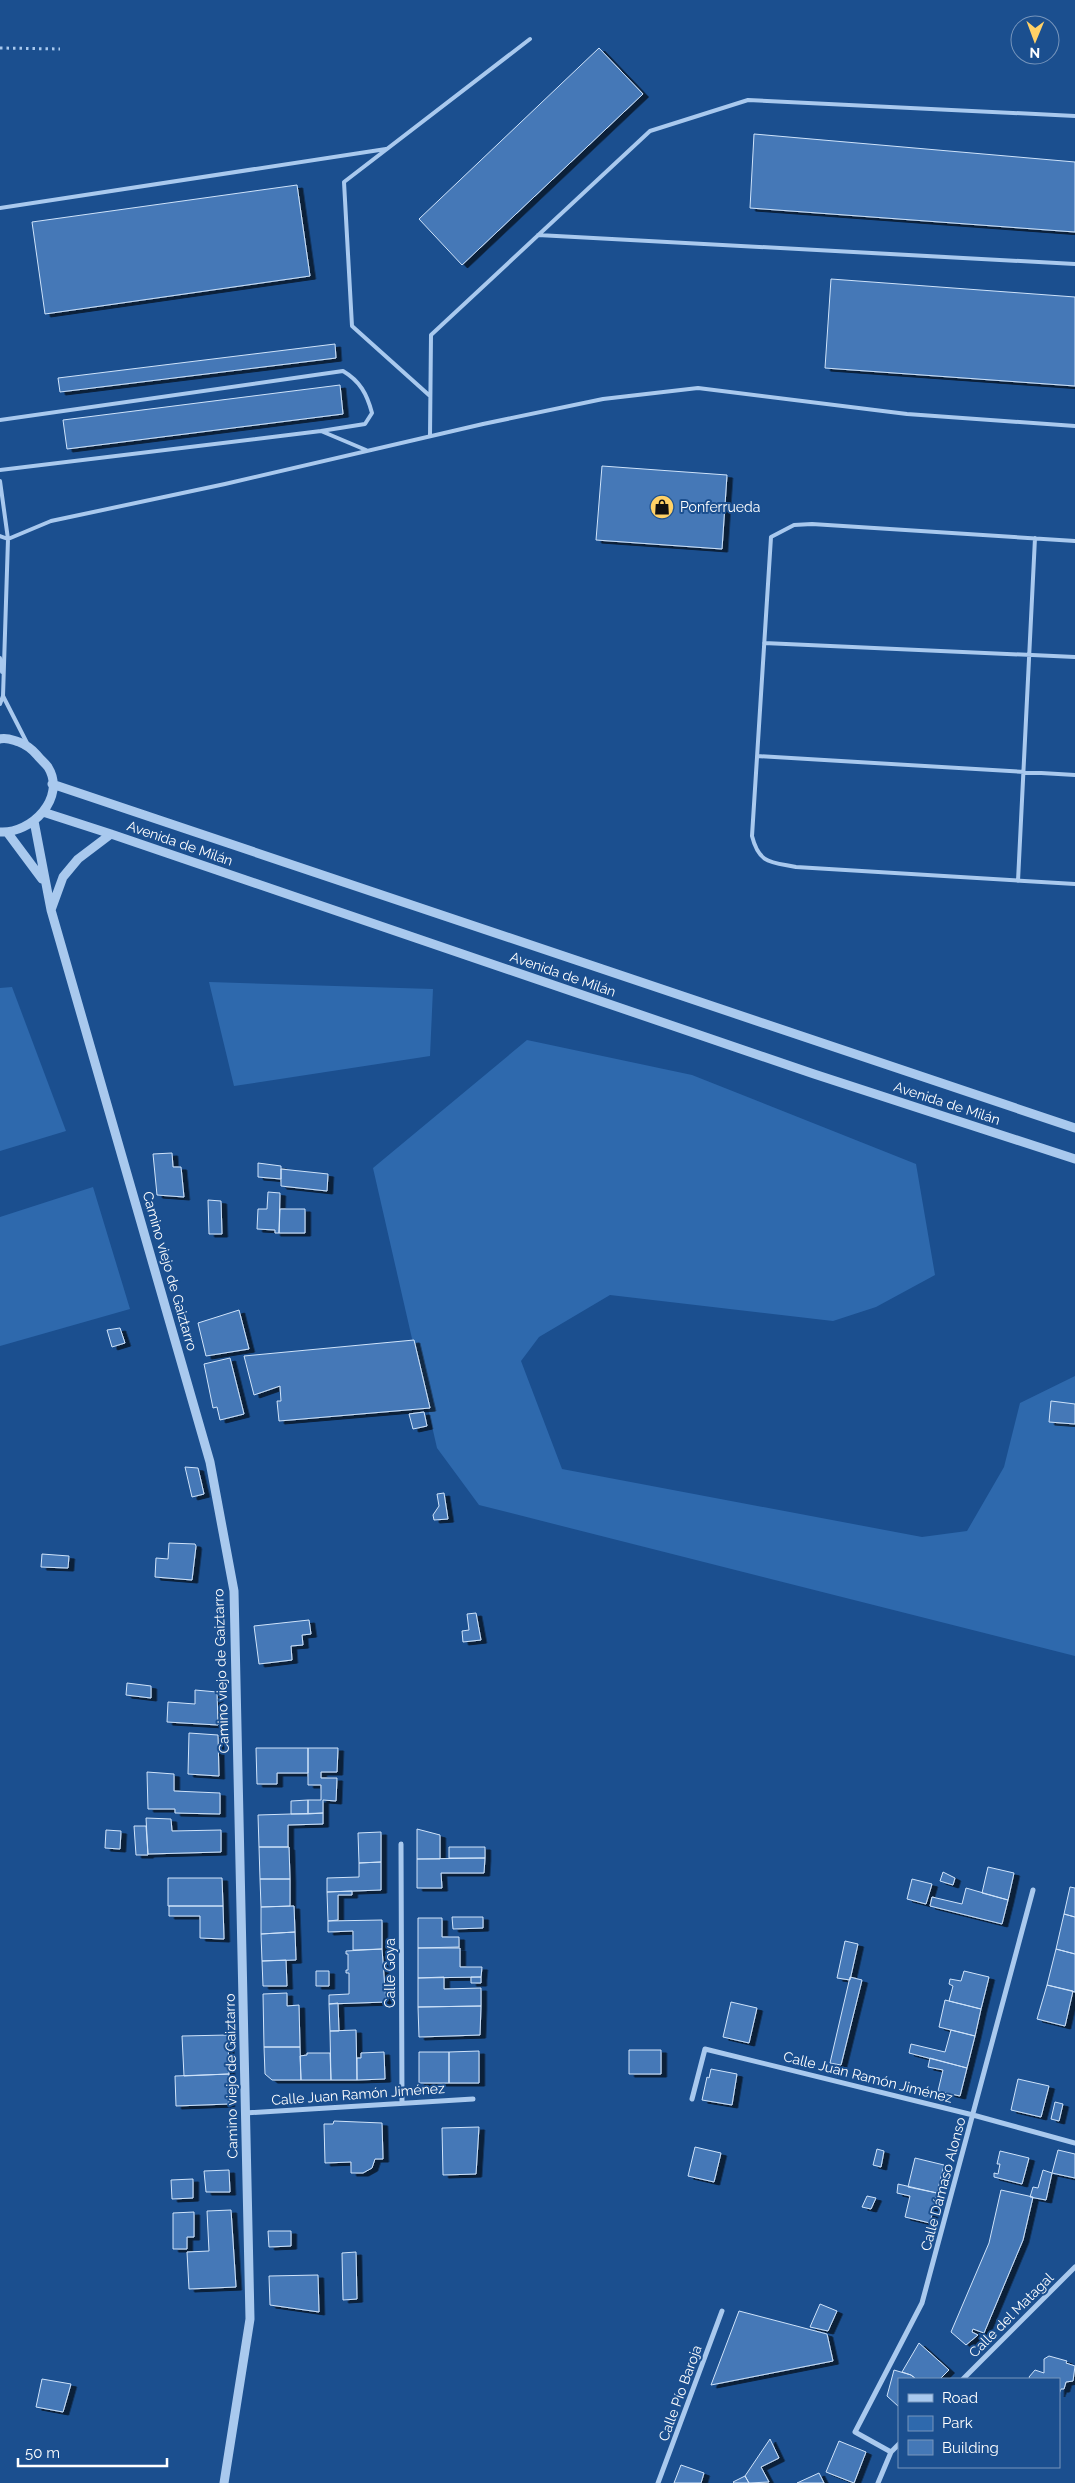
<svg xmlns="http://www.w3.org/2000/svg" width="1075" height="2483" font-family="Raleway,sans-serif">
<defs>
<filter id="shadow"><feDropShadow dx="5.5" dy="3" stdDeviation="0" flood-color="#0009"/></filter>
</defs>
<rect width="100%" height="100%" fill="#1b4f8f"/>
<path fill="#2e69ad" d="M209,982L433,989L430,1056L234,1086Z
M12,987L66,1131L0,1151V988Z
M527,1040L692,1075L916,1164L935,1275L876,1307L833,1321L610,1295L539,1337L521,1361L562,1469L922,1537L967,1531L1004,1467L1020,1403L1075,1376V1656L479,1505L437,1448L373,1168Z
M93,1187L130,1309L0,1346V1217Z"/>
<path fill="#4478b7" stroke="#cfe3fa" filter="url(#shadow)" d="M599,48L643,94L462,265L419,219Z
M754,134L1075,162V232L750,208Z
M297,185L310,276L45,314L32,222Z
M831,279L1075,297V386L825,368Z
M335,344L336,358L60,392L58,378Z
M340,385L343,414L67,449L63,420Z
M602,466L727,475L722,549L596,540Z
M172,1153L173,1167H181L184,1197L157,1195L153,1154Z
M258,1163L281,1166V1179L258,1177Z
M281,1169L328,1174L327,1191L281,1186Z
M268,1192L280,1193L279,1233H275V1230L257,1229L258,1209H267Z
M208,1200L221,1201L222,1234H209Z
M280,1209H305V1233H279Z
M239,1310L249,1349L206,1356L198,1323Z
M120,1328L125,1343L112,1347L107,1330Z
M414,1340L430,1408L279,1421L277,1401H281L280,1386L254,1395L244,1356Z
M230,1358L244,1414L220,1420L217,1407L213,1408L204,1364Z
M1051,1401L1075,1404V1424L1049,1422Z
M424,1412L427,1426L413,1429L409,1414Z
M185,1467L198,1468L204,1494L192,1497Z
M444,1493L448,1519L434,1520L433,1515L439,1506L437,1494Z
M169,1543L195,1544L196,1546L192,1580L155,1577L156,1558L168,1559Z
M42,1554L69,1556L68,1568L41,1567Z
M476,1613L481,1640L463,1642L462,1631L469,1630L467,1614Z
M309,1620L311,1634L302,1635L303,1645L291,1646L292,1660L259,1664L254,1626Z
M127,1683L151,1686V1698L126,1695Z
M195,1690L217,1692L218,1725L167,1722L168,1702L195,1704Z
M189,1733L218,1735L219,1776L188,1774Z
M256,1748H308V1773H277V1784H257Z
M308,1748H338L337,1772H321V1778H337L336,1801L323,1800V1813L308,1814V1800H321V1785H308Z
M147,1772L174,1774V1791L220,1793V1814L175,1813V1809H148Z
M308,1800V1814H291V1801Z
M323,1813V1824L288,1825V1847H259L258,1815Z
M146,1818L171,1819L172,1831L221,1830V1852L148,1854Z
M134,1826H146L148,1855H136Z
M417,1829L440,1835V1859H417Z
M106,1830L121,1831L120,1849L105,1848Z
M381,1832V1862L359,1863L358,1833Z
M259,1847H289L290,1879H260Z
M449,1847H485V1858H449Z
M485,1858L484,1873H441L442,1888H417V1859Z
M381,1862V1890L327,1892V1878L359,1877V1863Z
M988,1867L1014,1873L1008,1900L982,1893Z
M943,1872L955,1878L953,1885L940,1881Z
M168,1878H222L223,1906H168Z
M260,1879H290V1906L261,1907Z
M912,1879L932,1884L926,1904L907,1899Z
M1070,1887L1075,1888V1917L1064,1914Z
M966,1888L1008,1900L1002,1924L930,1906L932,1897L962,1904Z
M352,1891V1895H338V1920L328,1921L327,1892Z
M169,1906H223L224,1939L200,1938V1916H169Z
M294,1906L295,1932L261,1934V1907Z
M1064,1914L1075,1917V1954L1056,1949Z
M452,1917H483V1928L453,1929Z
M418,1918H442V1937H459V1947L418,1948Z
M382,1920V1949L353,1950V1931L328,1932V1921Z
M295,1932L296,1960L262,1961L261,1934Z
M845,1941L858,1944L850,1980L837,1978Z
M418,1948H460V1967H482L481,1977L418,1978Z
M382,1949L386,2002L329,2004V1995L349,1994V1973H346V1970H348V1954H346V1951Z
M1056,1949L1075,1954V1992L1047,1985Z
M286,1960L287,1986H263L262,1961Z
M316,1971H329V1986H316Z
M964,1971L989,1977L981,2009L949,2001L953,1986L949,1984L950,1979L961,1981Z
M444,1977V1989L481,1988V2006L418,2007V1978Z
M471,1977H481V1983H471Z
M850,1977L862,1980L841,2065L830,2063Z
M1047,1985L1073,1991L1065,2026L1037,2019Z
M287,1993V2006L299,2005L300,2047H264L263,1994Z
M945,2000L981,2009L975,2036L939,2027Z
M731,2002L757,2008L749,2043L723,2037Z
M338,2003L339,2031H330L329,2004Z
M481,2006L480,2035L419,2037L418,2007Z
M356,2030L357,2080H331L330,2031Z
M951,2030L975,2036L967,2068L909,2053L911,2044L945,2052Z
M228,2035L229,2074L184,2076L182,2036Z
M264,2047H300L301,2080H272L265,2074Z
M629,2050H661V2074H629Z
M479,2051V2083H449V2052Z
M384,2052L385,2079L357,2080V2058H361V2053Z
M419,2052H449V2083H419Z
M307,2053H330L331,2080H301L300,2056L307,2055Z
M930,2058L967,2068L960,2096L938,2091L943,2070L928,2067Z
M711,2069L737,2074L732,2105L702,2100L707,2077L709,2078Z
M229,2074V2104L176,2106L175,2076Z
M1018,2079L1049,2086L1041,2117L1011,2110Z
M1055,2102L1063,2104L1059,2121L1051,2119Z
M334,2121L382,2123L383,2159H375L372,2168L363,2173H351V2162L325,2163L324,2124H333Z
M479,2127L476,2174L443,2175L442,2128Z
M695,2147L721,2153L714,2182L688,2176Z
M877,2149L884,2151L881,2167L873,2165Z
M1058,2150L1075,2154V2178L1052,2173Z
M1000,2151L1029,2158L1022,2184L994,2177V2173L998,2174L1000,2164H997Z
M915,2158L944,2165L937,2193L908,2187Z
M229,2170L230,2192H206L204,2171Z
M1043,2170L1052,2173L1046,2200L1030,2197L1033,2187L1038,2188Z
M193,2179V2198L172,2199L171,2180Z
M898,2184L937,2193L930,2223L905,2217L910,2196L897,2193Z
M1001,2190L1033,2197L1023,2240L984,2333L973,2329L972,2332L978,2335L966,2345L951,2332L989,2243Z
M867,2196L876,2198L871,2209L862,2207Z
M231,2210L236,2287L189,2289L187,2252L209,2251L207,2211Z
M194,2212V2237H187V2249H173V2213Z
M268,2231H291V2246L269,2247Z
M356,2252L357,2299L343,2300L342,2253Z
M318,2275L319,2312L270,2305L269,2276Z
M820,2304L837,2311L828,2331L810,2327Z
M739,2311L827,2334L833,2361L711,2385Z
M919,2343L949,2370L940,2379H916L911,2375L902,2372Z
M1049,2356L1067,2361L1066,2363L1075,2366L1073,2381L1066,2382L1064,2389H1061L1059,2394V2379H1030L1029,2377L1035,2370L1044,2373V2359Z
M894,2370L911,2375L916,2379H899V2407L887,2396Z
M42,2379L71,2384L63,2412L36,2407Z
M770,2439L779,2458L761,2467L769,2482L749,2483L745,2476Z
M839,2441L866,2452L854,2483L826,2472Z
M681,2465L704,2473L701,2483H674Z
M819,2473L824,2483H797Z
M745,2476L749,2483H734L733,2482Z"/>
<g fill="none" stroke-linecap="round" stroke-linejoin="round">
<path stroke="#a9c9ee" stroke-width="3" stroke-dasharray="2.5 4" stroke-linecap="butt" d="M0,48L60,49"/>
<path stroke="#a9c9ee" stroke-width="4" d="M0,208L386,149
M538,235L1075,264
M430,396L352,326L344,182L530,39
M0,420L343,371C360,381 367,394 372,413L365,424L321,431
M430,436L431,335L650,131L748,100L1075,116
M0,470L321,431L366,450
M0,481L8,539L0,536
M1075,541L812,524L794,525L771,537L752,836C759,864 771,862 796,867L1075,884
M764,643L1075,657
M0,658L2,672
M3,696L27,743
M0,704L3,696L8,539L51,521L225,484L483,424L603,399L698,388L907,414L1075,426
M757,756L1075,775
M1018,881L1035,538"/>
<path stroke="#a9c9ee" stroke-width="5" d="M401,1844L402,2103
M692,2099L705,2049L973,2115L1075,2143
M245,2113L473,2099
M963,2379L1075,2267
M891,2452L855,2432L922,2303L1033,1890
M658,2483L722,2311
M878,2483L891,2452L899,2444"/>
<path stroke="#a9c9ee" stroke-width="9" d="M0,739C7,737 12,740 19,742C27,745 31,748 37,755C40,759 45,763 48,767C67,798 31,834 0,832
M52,784L1075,1128
M43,812L111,834L814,1074L1075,1159
M34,821L51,910L210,1462L234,1591L250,2319L224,2483
M7,832L42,879
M51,910L63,877L78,859L111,834"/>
</g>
<defs>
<g id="shop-disc" transform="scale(1.25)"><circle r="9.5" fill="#ffd166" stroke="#1b4f8f"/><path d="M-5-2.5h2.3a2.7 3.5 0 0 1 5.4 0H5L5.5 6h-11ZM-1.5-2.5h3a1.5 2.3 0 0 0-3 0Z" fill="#111"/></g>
</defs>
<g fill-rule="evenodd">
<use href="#shop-disc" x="662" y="507"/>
</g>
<g text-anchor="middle" stroke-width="4" stroke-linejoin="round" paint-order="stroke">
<g font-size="14" fill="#fff" stroke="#1b4f8f" text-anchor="start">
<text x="680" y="512">Ponferrueda</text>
</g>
<g font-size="14" fill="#fff" stroke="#1b4f8f">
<text transform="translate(180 843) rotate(19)" y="5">Avenida de Milán</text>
<text transform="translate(563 974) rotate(19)" y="5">Avenida de Milán</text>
<text transform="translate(947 1103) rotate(18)" y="5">Avenida de Milán</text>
<text transform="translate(170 1271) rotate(74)" y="5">Camino viejo de Gaiztarro</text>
<text transform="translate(221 1671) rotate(-92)" y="5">Camino viejo de Gaiztarro</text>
<text transform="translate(390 1973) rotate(-90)" y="5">Calle Goya</text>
<text transform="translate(231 2076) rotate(-91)" y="5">Camino viejo de Gaiztarro</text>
<text transform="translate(868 2077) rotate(14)" y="5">Calle Juan Ramón Jiménez</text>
<text transform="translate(358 2094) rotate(-4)" y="5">Calle Juan Ramón Jiménez</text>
<text transform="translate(943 2184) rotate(-75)" y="5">Calle Dámaso Alonso</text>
<text transform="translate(1011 2315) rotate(-45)" y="5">Calle del Matagal</text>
<text transform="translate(680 2393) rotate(-70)" y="5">Calle Pío Baroja</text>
</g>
</g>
<rect x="898" y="2378" width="162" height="90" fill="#1b4f8f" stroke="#7695bc"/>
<rect x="908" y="2394" width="25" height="8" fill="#a9c9ee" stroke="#7695bc"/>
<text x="942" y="2403" font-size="15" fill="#ffffff">Road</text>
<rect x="908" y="2416" width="25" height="15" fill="#2e69ad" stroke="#7695bc"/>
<text x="942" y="2428" font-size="15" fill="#ffffff">Park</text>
<rect x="908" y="2440" width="25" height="15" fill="#4478b7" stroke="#7695bc"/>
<text x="942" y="2453" font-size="15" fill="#ffffff">Building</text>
<g transform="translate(1035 40) rotate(181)"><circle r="24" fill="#1b4f8f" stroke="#7695bc"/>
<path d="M0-4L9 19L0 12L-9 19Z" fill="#ffd166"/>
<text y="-8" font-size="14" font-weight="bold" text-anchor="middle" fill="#ffffff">N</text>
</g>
<path d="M18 2458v8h149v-8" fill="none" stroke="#ffffff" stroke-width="2.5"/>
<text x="25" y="2458" font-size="15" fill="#ffffff" stroke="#1b4f8f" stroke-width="4" paint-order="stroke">50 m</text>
</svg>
